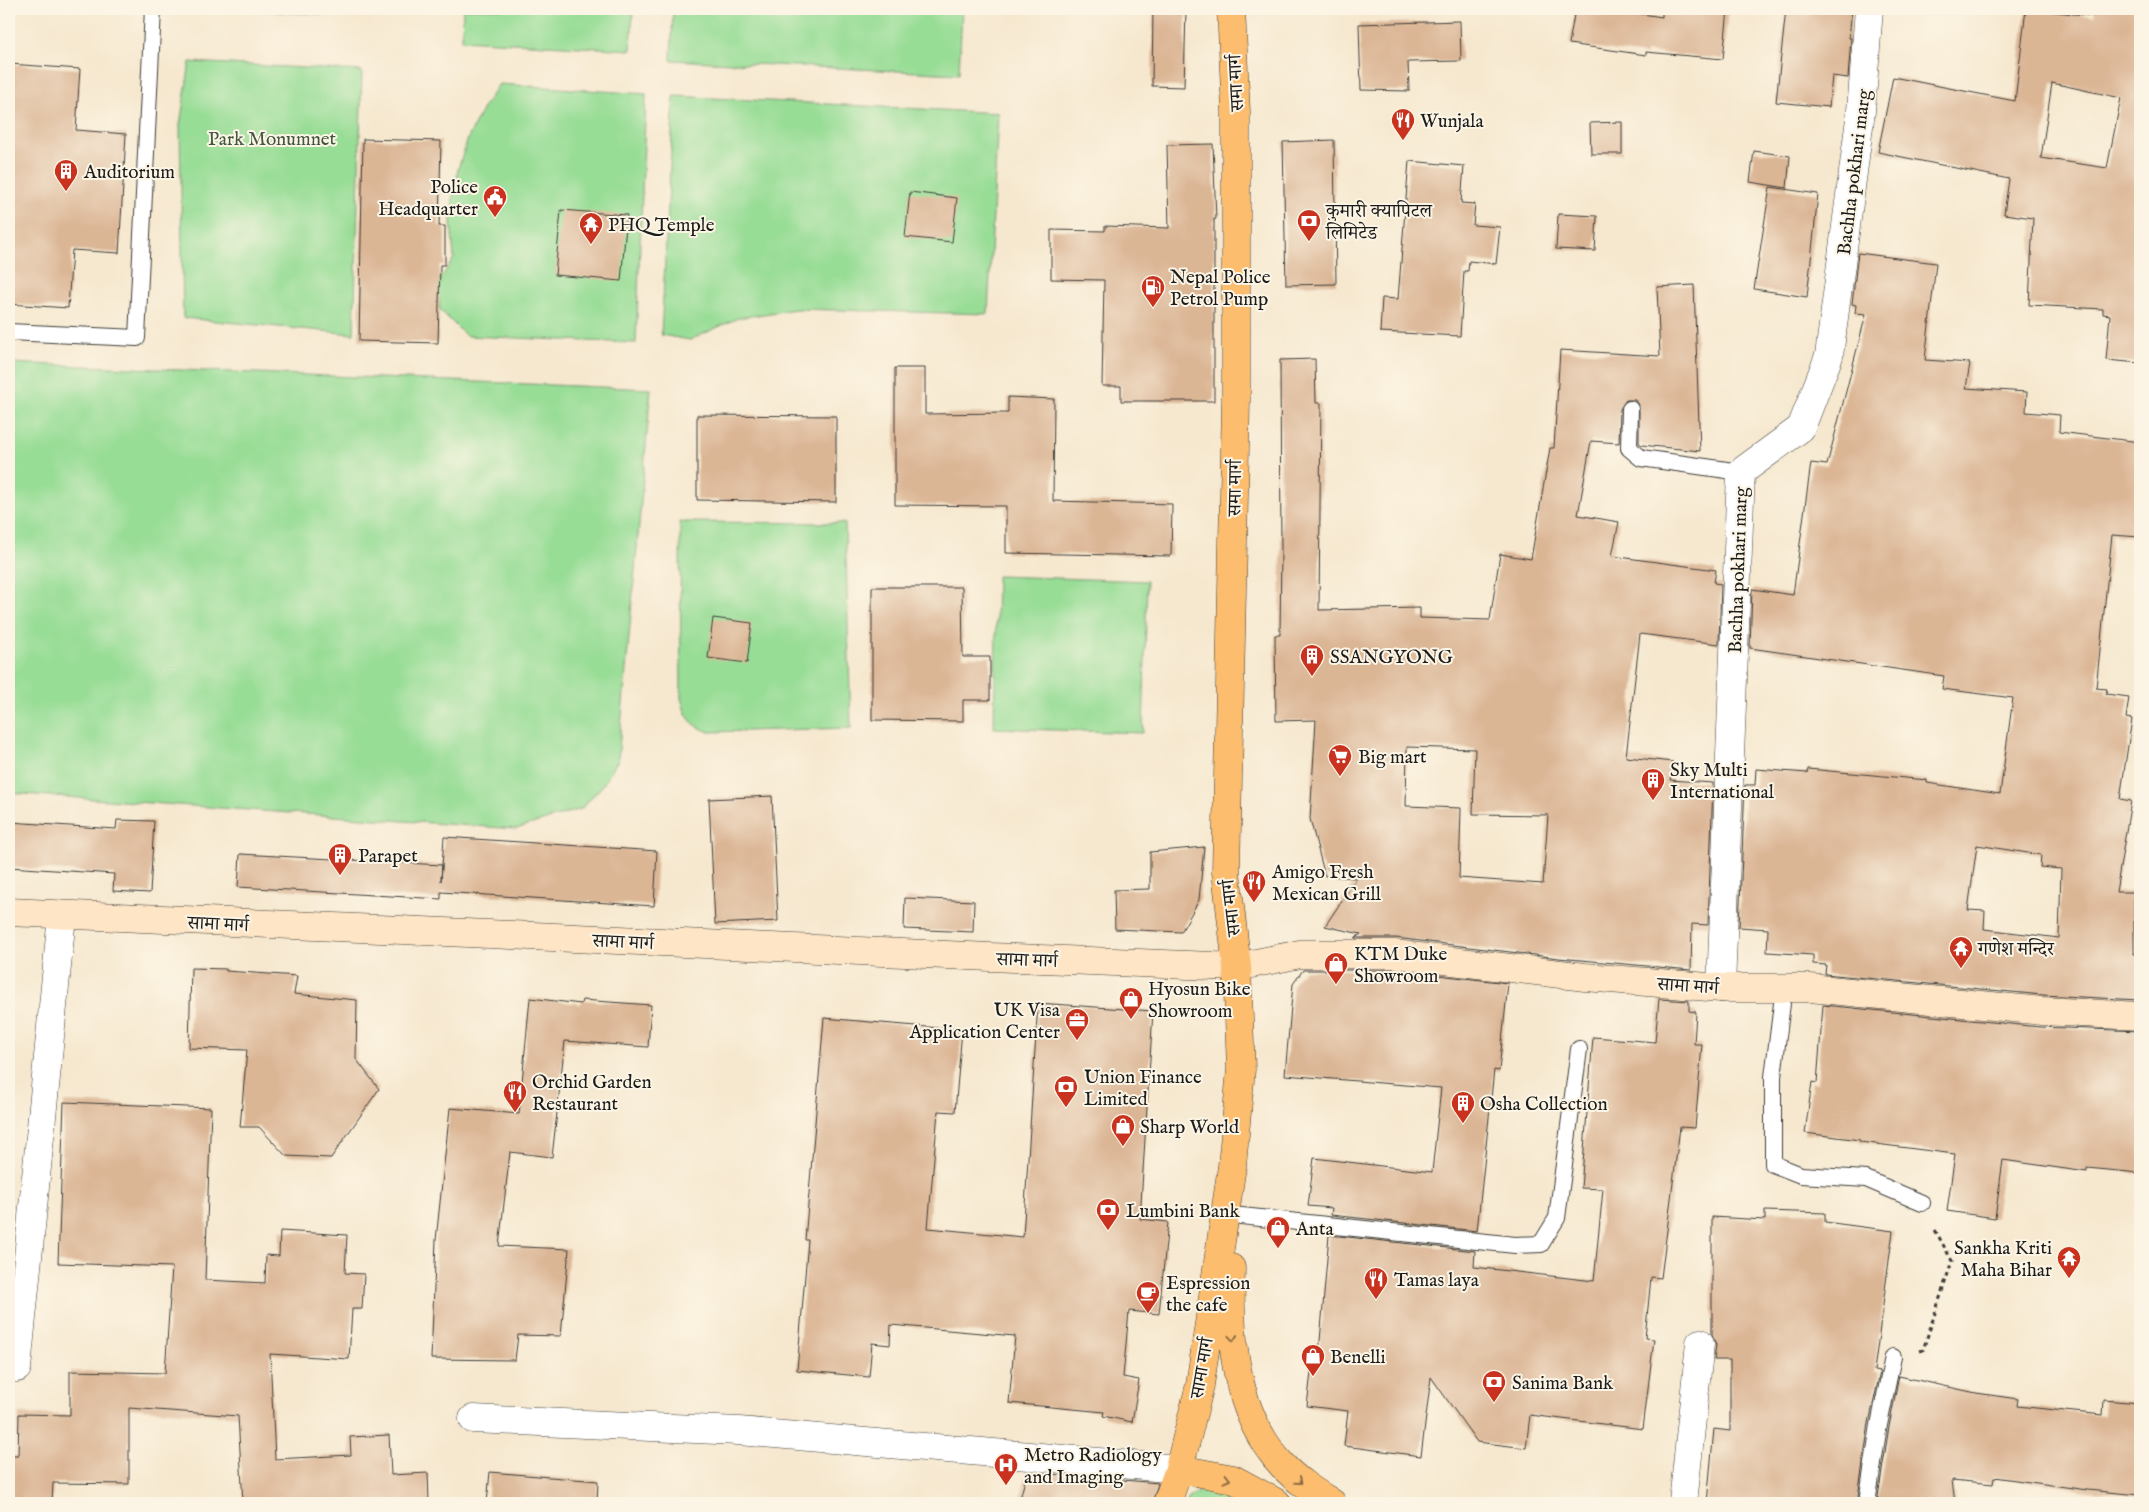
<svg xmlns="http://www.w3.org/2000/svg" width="2149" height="1512" font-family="'IM FELL English','Noto Serif Devanagari',serif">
<rect width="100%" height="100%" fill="#fcf5e5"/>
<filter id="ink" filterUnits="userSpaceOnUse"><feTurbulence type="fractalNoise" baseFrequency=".02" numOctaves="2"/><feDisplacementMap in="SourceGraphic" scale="10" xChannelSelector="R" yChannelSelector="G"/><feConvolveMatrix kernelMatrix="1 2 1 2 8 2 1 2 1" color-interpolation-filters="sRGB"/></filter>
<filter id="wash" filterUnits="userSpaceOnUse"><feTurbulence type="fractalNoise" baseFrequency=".0096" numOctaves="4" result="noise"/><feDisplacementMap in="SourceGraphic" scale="20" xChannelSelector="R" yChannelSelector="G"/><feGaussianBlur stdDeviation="1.12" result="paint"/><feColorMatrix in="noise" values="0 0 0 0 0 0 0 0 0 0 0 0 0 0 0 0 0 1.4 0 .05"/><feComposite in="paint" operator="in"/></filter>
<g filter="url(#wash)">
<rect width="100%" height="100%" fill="#f6e8cf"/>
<path fill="#98dd96" stroke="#5a7c59" d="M228,9H350V16Z
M463,9H633L631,50L462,40Z
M673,9H962L959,74L671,60Z
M190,62L362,71L354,334L183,318L180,125Z
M499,84L646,94L636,343L466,336L440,310L437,284L454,258L451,222L453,196L458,169L468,138L483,108Z
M674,96L998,113L988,314L796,309L738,318L690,340L661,335Z
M9,363L651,389L618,760L602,786L581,809L516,829L9,793Z
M680,522L845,523L851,728L709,732C690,724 686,718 681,698Z
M997,576L1147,581L1143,733L994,728Z
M1207,1488L1228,1490L1248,1503H1186L1190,1496Z"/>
<g id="blocks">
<path fill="#dbb695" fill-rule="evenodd" d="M1153,9H1186L1184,87L1152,86Z
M1575,9H1609L1662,17V9H1728L1723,59L1646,52V55L1569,44Z
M1786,9H1852L1849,38H1851L1848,78L1832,76L1829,107L1776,102Z
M2026,9L2094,16L2095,9H2140V363L2106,360L2110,315L2103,314V309L2029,305L2033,218L2004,214L2009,179L1878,152L1893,77L2015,101ZM2052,83L2121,98L2107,168L2041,158Z
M1460,21L1461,61L1408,62L1409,91L1361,90L1359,24Z
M9,64L80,69L76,130L126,134L119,253L72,250L68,308L9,304Z
M1622,122V154H1591L1590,123Z
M363,139L441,141L439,226H445V265H440L438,343L359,341Z
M1334,140L1336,284L1286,285L1283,142Z
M1213,144L1216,219H1214V401H1121V386H1102L1104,280L1051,279V230L1105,231V226L1169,228L1167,145Z
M1754,151L1790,156L1787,188L1750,182Z
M1409,161L1464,166L1461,203L1475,204L1473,225L1500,227L1496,264L1469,261L1468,271H1464L1460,336L1380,332L1382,298L1398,299Z
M1770,187L1818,194L1807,297L1754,289Z
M910,192L957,198L952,242L905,237Z
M561,210L627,215L621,281L555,275Z
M1558,214L1597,216L1595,251L1556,249Z
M1858,253L1936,263L1925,360L1970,363L1966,388L2027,392L2026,412L2060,415L2059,432L2140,442V537L2112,535L2096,688L2107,689L2106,694L2129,697L2126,718L2132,719L2120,799L2131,801L2116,892H2134V954H2140V1000L2043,995L1825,974L1826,965L1813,964V955L1767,952L1768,929L1739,927L1745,785H1755L1756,769L1807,773L1808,769L1927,780V783L2000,794L2013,698L1942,689L1944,676L1750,648L1752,589L1793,595L1811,463L1827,465L1866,314L1855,313L1856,305L1852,304ZM1977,845L2041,855L2040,867L2061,869L2059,938L1984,929L1985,911L1968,910Z
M1694,285L1700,451L1642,445L1639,443V405L1635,400H1626L1620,409L1619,443L1591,441L1578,515L1619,522L1612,556L1716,570L1714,583L1721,584L1719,644L1640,634L1626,757L1673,762L1670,780L1713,783L1708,925L1692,924L1691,970L1559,958L1396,938H1355L1361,934L1325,926L1357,878L1325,876L1310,819L1316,720L1276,721L1275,635H1280L1281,550L1280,360L1315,359L1316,403H1321L1319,610L1420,608V618L1490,620L1500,554L1531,559L1550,448H1554L1560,350L1660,356L1657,287ZM1407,747L1475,749L1473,814L1548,815L1543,884L1459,878L1461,808L1406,806Z
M895,368H925V414L1008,413V397L1054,399L1053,501L1172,504L1171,556L1006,553V506L895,505Z
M697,415L836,416V502L697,500Z
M872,587H962L963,657H990V700H963V721L872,720Z
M713,618L752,623L747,663L708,658Z
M772,796L778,921L715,924L709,799Z
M117,820L154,821L150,893L113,891L114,874L9,867V822L116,829Z
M444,837L657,851L654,906L441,892V899L238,887L240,854L442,865L441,881Z
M1204,847L1199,900L1181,932L1115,929L1114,890L1150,889V852Z
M905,898L974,901L973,932L904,929Z
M191,968L226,969V971L297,976L294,994L357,1000L356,1059L379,1089L331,1158L286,1156L259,1127H240L247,1050L189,1048Z
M1303,970H1393L1508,983L1499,1071L1494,1070L1477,1231L1331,1215L1332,1208L1308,1206L1314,1158L1432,1172L1441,1088L1285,1075L1293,984Z
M530,998L581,1004L582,1000L651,1005L648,1047L565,1041L552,1157L510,1152L499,1246L569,1249L561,1336L518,1335L515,1360L431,1359L436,1240L450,1108L519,1114Z
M1659,999L1689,1001V1011L1696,1012L1694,1044H1702L1695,1128L1680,1127L1661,1278L1651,1277L1645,1338L1654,1339L1643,1429L1530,1415L1526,1448L1477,1442L1431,1377L1421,1456L1344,1446L1348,1411L1307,1406L1312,1364L1318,1365L1329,1235L1475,1251L1474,1267L1594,1281L1603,1189L1581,1188L1593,1037L1655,1042Z
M1038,1003L1153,1011L1140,1219L1168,1222L1159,1314L1129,1311L1123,1377L1139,1380L1132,1422L1103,1416L1104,1412L1009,1403L1015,1336L891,1325L890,1345L872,1343L869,1377L797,1370L808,1240H805L824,1018L962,1030L955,1112L938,1111L928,1228L1023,1237Z
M1823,1005L2040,1027L2140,1031V1173L2087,1168V1172L2003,1160L1995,1218L1947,1211L1955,1154L1860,1142V1140L1805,1133L1812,1082L1817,1083Z
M64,1102L211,1108L205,1280L265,1283L266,1255L279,1256L280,1231L347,1235L345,1273L364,1274L362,1309H352L349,1359L270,1354L275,1459L351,1455L350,1437L389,1435L391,1475L428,1473L429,1503H243L238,1416L129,1408V1484L53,1483L52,1503H9V1456H18L19,1414L70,1415V1371L165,1373L172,1267L58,1263Z
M1765,1211L1825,1213V1222L1893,1231L1874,1371L1880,1372L1869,1423L1857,1503H1707L1714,1429L1730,1431V1360H1714L1716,1345L1712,1334V1217L1765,1220Z
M1899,1376L1976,1393L2018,1399L2017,1406L2103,1415L2104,1400L2140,1403V1495L2087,1490L1994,1477L1993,1484L1952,1480L1955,1503H1877L1889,1427Z
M490,1472L598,1481L597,1503H487Z
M1027,1472L1158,1483L1152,1503H1019Z"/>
</g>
</g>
<g filter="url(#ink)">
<use href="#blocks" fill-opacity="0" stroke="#3d3b37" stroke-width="1"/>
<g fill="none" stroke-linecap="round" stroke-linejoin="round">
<g stroke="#3d3b37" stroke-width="18">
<path id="service" d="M9,332L137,338L153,9
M1630,409L1629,448L1641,458L1741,472
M1784,987L1773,1077V1164L1801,1175L1866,1179L1922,1203
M1232,1215L1515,1245L1541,1244L1557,1218L1579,1049
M1867,1503L1879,1425L1893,1357"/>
</g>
<g stroke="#3d3b37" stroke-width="29">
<path id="minor" d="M1721,988L1741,472L1801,428L1829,356L1861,111L1869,9
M17,1368L62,916
M473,1419L739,1431L1179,1469
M1683,1503L1700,1343"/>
</g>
<g stroke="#3d3b37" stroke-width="29">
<path id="secondary" d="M9,912L990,957L1237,967L1300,954H1394L1585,977L1721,988H1810L2042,1011L2140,1016"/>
</g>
<g stroke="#3d3b37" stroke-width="29">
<path id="primary" d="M1231,1268C1229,1336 1234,1414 1283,1466C1297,1481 1315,1492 1332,1503
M1179,1469L1233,1479L1277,1503
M1167,1503L1179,1469L1200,1385L1232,1166L1241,1069L1237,967L1226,872L1236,401V112L1231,9"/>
</g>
<path stroke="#3d3b37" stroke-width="3" stroke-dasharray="4 4" stroke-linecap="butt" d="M1920,1351L1923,1350L1952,1261L1934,1228"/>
<use href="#service" stroke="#fff" stroke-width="16"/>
<use href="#minor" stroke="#fff" stroke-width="28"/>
<use href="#secondary" stroke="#fee5c5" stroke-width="28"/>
<use href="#primary" stroke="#fcbd6e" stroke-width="28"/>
</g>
<defs><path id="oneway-chevron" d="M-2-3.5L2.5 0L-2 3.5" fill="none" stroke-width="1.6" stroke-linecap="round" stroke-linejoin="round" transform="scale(1.25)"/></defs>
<g stroke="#8c6c45">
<use href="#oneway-chevron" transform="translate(1233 1338) rotate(85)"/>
<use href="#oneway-chevron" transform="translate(1227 1479) rotate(14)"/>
<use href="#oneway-chevron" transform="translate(1299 1481) rotate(41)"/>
</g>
</g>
<defs>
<g id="restaurant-pin" transform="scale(1.25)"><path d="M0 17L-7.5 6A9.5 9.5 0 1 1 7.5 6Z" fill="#c8321e" stroke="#fcf5e5"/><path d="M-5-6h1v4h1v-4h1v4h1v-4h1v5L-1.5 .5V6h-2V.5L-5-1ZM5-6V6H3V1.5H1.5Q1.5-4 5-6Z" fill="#fff"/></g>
<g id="building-pin" transform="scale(1.25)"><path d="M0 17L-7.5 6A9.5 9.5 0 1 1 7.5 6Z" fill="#c8321e" stroke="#fcf5e5"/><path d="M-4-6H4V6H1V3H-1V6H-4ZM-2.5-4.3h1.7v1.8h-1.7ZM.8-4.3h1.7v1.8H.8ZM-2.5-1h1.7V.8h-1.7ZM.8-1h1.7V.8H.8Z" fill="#fff"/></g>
<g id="civic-pin" transform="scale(1.25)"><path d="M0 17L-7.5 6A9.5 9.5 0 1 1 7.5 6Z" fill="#c8321e" stroke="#fcf5e5"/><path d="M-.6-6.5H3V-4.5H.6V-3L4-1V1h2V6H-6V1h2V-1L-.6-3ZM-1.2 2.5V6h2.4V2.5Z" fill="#fff"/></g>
<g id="bank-pin" transform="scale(1.25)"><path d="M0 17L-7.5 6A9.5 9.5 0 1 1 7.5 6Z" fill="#c8321e" stroke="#fcf5e5"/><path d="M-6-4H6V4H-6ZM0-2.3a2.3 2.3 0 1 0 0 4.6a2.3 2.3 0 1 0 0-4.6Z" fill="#fff"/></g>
<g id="temple-pin" transform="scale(1.25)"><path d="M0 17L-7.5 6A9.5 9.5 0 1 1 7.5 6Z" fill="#c8321e" stroke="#fcf5e5"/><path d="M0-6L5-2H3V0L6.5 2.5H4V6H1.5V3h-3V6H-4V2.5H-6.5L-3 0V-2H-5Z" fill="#fff"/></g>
<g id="fuel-pin" transform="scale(1.25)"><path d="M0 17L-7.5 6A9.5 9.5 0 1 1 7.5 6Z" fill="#c8321e" stroke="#fcf5e5"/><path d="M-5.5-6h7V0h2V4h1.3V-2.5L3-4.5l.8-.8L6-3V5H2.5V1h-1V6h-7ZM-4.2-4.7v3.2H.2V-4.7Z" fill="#fff"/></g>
<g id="supermarket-pin" transform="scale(1.25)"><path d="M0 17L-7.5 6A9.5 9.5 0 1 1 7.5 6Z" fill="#c8321e" stroke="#fcf5e5"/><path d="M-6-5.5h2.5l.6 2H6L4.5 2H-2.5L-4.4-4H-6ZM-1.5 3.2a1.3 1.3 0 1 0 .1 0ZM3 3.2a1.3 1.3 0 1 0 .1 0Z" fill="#fff"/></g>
<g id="shop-pin" transform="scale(1.25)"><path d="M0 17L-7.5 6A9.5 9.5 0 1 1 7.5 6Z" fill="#c8321e" stroke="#fcf5e5"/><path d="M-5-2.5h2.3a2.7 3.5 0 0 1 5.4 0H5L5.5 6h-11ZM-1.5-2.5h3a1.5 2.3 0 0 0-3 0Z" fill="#fff"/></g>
<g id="office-pin" transform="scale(1.25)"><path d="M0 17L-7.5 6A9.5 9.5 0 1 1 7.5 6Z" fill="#c8321e" stroke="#fcf5e5"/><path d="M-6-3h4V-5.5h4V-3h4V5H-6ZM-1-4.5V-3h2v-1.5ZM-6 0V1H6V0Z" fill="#fff"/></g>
<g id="cafe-pin" transform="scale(1.25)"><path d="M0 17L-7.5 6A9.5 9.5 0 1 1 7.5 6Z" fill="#c8321e" stroke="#fcf5e5"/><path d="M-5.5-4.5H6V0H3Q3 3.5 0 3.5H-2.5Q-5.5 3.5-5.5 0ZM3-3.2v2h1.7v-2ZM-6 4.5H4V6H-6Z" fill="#fff"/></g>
<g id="hospital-pin" transform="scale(1.25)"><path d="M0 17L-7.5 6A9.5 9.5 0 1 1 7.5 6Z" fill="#c8321e" stroke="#fcf5e5"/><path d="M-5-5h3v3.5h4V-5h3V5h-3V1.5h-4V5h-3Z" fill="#fff"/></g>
</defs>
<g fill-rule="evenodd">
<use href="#restaurant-pin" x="1403" y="120"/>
<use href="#building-pin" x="66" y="171"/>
<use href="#civic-pin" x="495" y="197"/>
<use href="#bank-pin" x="1309" y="221"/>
<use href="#temple-pin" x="591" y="224"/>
<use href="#fuel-pin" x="1153" y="287"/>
<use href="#building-pin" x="1312" y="656"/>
<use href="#supermarket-pin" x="1340" y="756"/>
<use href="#building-pin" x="1653" y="780"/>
<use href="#building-pin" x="340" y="855"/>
<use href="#restaurant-pin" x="1254" y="882"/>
<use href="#temple-pin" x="1961" y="948"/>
<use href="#shop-pin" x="1336" y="964"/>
<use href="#shop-pin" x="1131" y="999"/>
<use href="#office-pin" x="1077" y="1020"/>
<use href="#bank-pin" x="1066" y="1087"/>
<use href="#restaurant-pin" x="515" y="1092"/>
<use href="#building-pin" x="1463" y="1103"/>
<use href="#shop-pin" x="1123" y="1126"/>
<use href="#bank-pin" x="1108" y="1210"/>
<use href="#shop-pin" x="1278" y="1228"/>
<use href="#temple-pin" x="2069" y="1258"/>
<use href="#restaurant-pin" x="1376" y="1279"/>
<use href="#cafe-pin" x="1148" y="1293"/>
<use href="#shop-pin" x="1313" y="1356"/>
<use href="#bank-pin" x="1494" y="1382"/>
<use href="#hospital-pin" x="1006" y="1465"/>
</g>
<g text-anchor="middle" stroke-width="4" stroke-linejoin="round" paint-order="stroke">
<g font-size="19" fill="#1c1c1c" stroke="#fcf5e5">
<text transform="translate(1235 83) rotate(-93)" y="7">समा मार्ग</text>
<text transform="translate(1853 172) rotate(-83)" y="7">Bachha pokhari marg</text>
<text transform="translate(1234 488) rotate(-89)" y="7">समा मार्ग</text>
<text transform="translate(1737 570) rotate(-88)" y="7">Bachha pokhari marg</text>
<text transform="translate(1230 908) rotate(-97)" y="7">समा मार्ग</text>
<text transform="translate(218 923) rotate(3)" y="7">सामा मार्ग</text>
<text transform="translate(623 941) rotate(3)" y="7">सामा मार्ग</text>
<text transform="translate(1027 959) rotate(2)" y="7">सामा मार्ग</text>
<text transform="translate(1688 985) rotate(4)" y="7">सामा मार्ग</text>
<text transform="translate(1201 1368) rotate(-80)" y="7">सामा मार्ग</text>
</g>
<g font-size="19" fill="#1c1c1c" stroke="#fcf5e5" text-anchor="start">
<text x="1420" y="127">Wunjala</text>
<text x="84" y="178">Auditorium</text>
<text x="478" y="193" text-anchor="end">Police<tspan x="478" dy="22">Headquarter</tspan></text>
<text x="1326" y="217">कुमारी क्यापिटल<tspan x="1326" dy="22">लिमिटेड</tspan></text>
<text x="608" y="231">PHQ Temple</text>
<text x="1170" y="283">Nepal Police<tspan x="1170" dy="22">Petrol Pump</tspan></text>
<text x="1330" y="663">SSANGYONG</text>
<text x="1358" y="763">Big mart</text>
<text x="1670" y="776">Sky Multi<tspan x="1670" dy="22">International</tspan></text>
<text x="358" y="862">Parapet</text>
<text x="1272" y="878">Amigo Fresh<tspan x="1272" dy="22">Mexican Grill</tspan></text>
<text x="1978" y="955">गणेश मन्दिर</text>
<text x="1354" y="960">KTM Duke<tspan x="1354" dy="22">Showroom</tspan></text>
<text x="1148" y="995">Hyosun Bike<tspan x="1148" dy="22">Showroom</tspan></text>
<text x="1060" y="1016" text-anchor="end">UK Visa<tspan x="1060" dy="22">Application Center</tspan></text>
<text x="1084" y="1083">Union Finance<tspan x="1084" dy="22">Limited</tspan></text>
<text x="532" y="1088">Orchid Garden<tspan x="532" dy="22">Restaurant</tspan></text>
<text x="1480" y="1110">Osha Collection</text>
<text x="1140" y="1133">Sharp World</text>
<text x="1126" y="1217">Lumbini Bank</text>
<text x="1296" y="1235">Anta</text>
<text x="2052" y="1254" text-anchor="end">Sankha Kriti<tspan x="2052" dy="22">Maha Bihar</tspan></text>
<text x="1394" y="1286">Tamas laya</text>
<text x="1166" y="1289">Espression<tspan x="1166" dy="22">the cafe</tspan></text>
<text x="1330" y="1363">Benelli</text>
<text x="1512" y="1389">Sanima Bank</text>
<text x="1024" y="1461">Metro Radiology<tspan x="1024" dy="22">and Imaging</tspan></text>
</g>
<g font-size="19" fill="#415641" stroke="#fcf5e5">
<text x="272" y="145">Park Monumnet</text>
</g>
</g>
<rect width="2149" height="1512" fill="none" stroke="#fcf5e5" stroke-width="30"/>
</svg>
